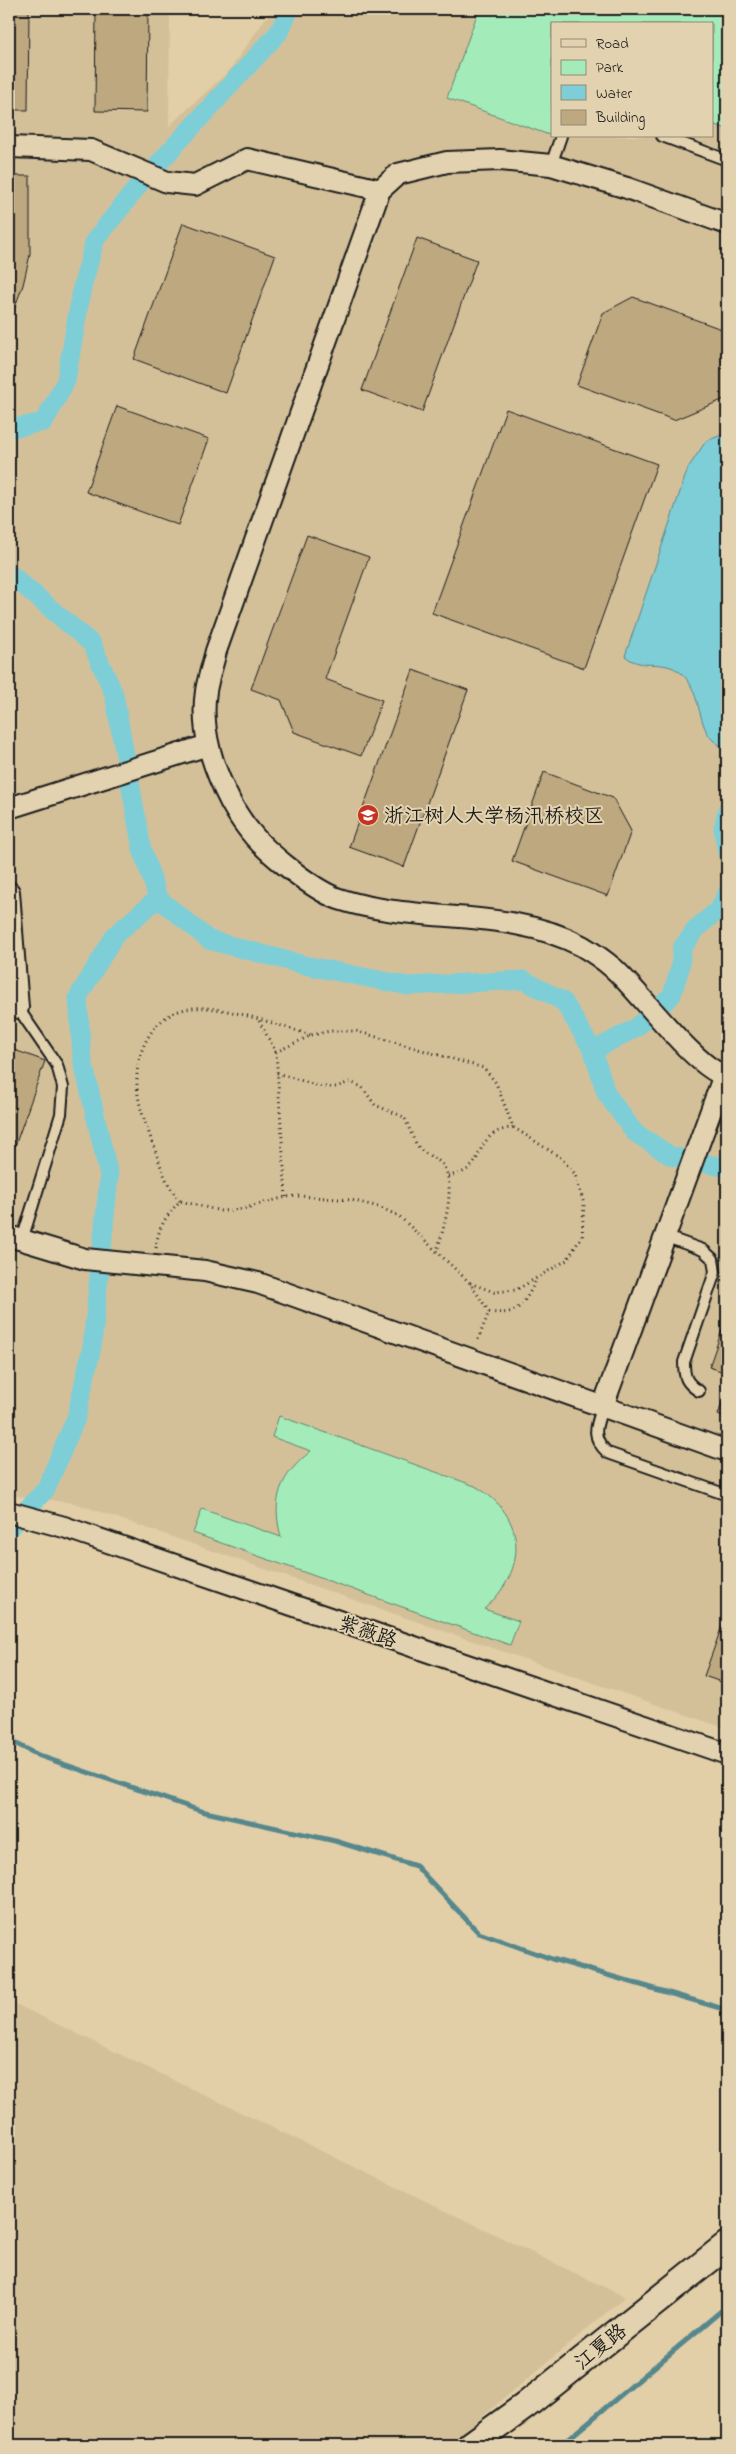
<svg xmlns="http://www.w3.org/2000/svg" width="736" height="2454" font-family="'Indie Flower','LXGW WenKai TC',sans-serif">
<rect width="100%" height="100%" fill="#e2cfa8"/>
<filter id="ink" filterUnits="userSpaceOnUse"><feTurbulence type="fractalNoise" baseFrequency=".02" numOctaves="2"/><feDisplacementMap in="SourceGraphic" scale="10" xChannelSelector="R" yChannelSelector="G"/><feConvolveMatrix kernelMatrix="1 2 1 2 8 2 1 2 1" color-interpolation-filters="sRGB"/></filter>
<g filter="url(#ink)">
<path fill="#d3c099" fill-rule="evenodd" d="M9,9H170L169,126L229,71L272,9H727V1729L74,1503L9,1495ZM552,24H712V136H552Z
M9,2001L625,2297L457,2438L444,2445H14L9,2443Z"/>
<path fill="#a3ecba" stroke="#60846b" d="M479,9H727V129L712,124V24H552V136L447,98Z
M279,1416L475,1486C528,1516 528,1571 484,1609L519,1621L510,1645L193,1533L202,1509L281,1537C271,1498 280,1476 311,1451L272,1437Z"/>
<path fill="#7eced7" stroke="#57878c" d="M727,433V749C723,747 718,745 714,741C698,729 701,693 684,676C666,656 643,672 625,656L688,468L706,441Z"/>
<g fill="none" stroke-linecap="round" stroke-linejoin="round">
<path stroke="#57878c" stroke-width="5" d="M9,1740L40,1756L201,1811L335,1841L416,1866L479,1933L552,1959L727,2010
M561,2445L727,2306"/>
<path stroke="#7eced7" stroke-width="19" d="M159,163L279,32L290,9
M9,429L44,422L66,381L82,288L95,240L139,185
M9,573L92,644L114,694L142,849L158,898L209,940L304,965L408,986L524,980L564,1002L593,1051L606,1093L634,1132L671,1156L727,1168
M727,810L723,829L727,852
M593,1051L637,1027L672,995L680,968L682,948L697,928L719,909L727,893
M9,1529L46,1489L76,1418L92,1347L109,1176L82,1057L78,997L115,935L158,898"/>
</g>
<path fill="#bda880" stroke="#1c1c1c" d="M9,9H29L28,110H9Z
M96,9H148L147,112L95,111Z
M9,176H30V255L23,285L9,323Z
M183,223L275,256L226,393L134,359Z
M417,238L477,260L422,412L362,390Z
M633,297L727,331V398L674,420L577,385L603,313Z
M117,406L209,439L178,525L86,492Z
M506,409L657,464L584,668L432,613Z
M307,535L369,557L325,679L382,700L361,756L294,732L281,700L251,689Z
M413,670L468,690L404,867L349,847Z
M544,772L613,798L631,831L608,896L512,861Z
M9,1048L45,1061L9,1163Z
M727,1316V1373L709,1367Z
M727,1388V1419L718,1415Z
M727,1612V1684L704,1676Z"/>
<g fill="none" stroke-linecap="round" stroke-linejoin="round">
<g stroke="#1c1c1c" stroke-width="14">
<path id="service" d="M662,136L727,160
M551,165L561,136
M18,1008L57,1065L63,1087L61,1114L22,1240
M664,1236L703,1250L713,1259L715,1272L684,1362C684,1377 686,1383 699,1391
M603,1406C596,1426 590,1437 608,1453L727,1495"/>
</g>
<g stroke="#1c1c1c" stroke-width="24">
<path id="minor" d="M9,147L91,150L167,182L195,185L247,159L380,190
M727,224L627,188L551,165L500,160L447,162L398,174L380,190L216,651C213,664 208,678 206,691C200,731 213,768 231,803C246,830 261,846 285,865C300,877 321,893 339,899C418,925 507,906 582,946C592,952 604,960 613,968C639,990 697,1071 727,1076
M9,808L208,745
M9,892L18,1008
M9,1236L85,1259L205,1271L258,1283L727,1451
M603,1406L724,1075
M9,1512L64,1527L727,1754"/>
</g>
<g stroke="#1c1c1c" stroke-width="30">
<path id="tertiary" d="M471,2445L525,2406L727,2245"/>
</g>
<path stroke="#1c1c1c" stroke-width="3" stroke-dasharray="1 4" stroke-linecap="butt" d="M259,1021L276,1052
M277,1073L322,1087H336L350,1082L362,1087L375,1105L404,1117C409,1126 413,1141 420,1149C426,1155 436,1158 442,1164C458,1184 443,1230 437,1251
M448,1176C485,1170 472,1150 493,1134C498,1130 507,1129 513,1127
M286,1197L276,1052L312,1035L330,1031H356L484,1068L496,1083L513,1127L561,1158L575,1174L584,1204L582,1236L567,1260L516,1290L494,1292L470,1283
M180,1201C166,1185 161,1167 154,1147C147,1127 138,1107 137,1085C135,1052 152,1016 186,1009C217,1002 279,1026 311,1035
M156,1248C158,1227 166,1216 180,1201L221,1211L242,1209L286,1197L301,1196L351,1200L379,1207L399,1216L470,1283L489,1312L477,1342
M489,1312C520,1316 522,1305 536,1281"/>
<use href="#service" stroke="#e3d2af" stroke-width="10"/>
<use href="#minor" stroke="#e3d2af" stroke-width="20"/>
<use href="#tertiary" stroke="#e3d2af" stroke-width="26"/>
</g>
</g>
<defs>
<g id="university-disc" transform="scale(1.125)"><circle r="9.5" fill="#c8321e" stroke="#e3d2af"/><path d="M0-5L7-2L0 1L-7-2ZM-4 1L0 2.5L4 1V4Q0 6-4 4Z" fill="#fff"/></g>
</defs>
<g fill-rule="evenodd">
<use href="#university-disc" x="368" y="815"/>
</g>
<g text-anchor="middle" stroke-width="4" stroke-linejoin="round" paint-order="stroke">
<g font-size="20" fill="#1c1c1c" stroke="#e3d2af" text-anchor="start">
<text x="384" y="822">浙江树人大学杨汛桥校区</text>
</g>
<g font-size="20" fill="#1c1c1c" stroke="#e3d2af">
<text transform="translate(368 1631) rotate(19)" y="7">紫薇路</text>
<text transform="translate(600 2346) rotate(-39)" y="7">江夏路</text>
</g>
</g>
<rect width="736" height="2454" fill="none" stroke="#e3d2af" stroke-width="30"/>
<rect x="15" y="15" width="706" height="2424" fill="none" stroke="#1c1c1c" stroke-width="2" filter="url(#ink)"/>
<rect x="551" y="22" width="162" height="115" fill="#e3d2af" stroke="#938974"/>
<rect x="561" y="39" width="25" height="8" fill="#e3d2af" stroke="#938974"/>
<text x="596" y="48" font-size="15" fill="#1c1c1c">Road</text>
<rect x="561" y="60" width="25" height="15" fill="#a3ecba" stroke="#938974"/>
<text x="596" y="72" font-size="15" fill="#1c1c1c">Park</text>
<rect x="561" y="85" width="25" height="15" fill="#7eced7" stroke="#938974"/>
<text x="596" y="98" font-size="15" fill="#1c1c1c">Water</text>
<rect x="561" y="110" width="25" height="15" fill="#bda880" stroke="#938974"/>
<text x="596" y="122" font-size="15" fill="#1c1c1c">Building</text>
</svg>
